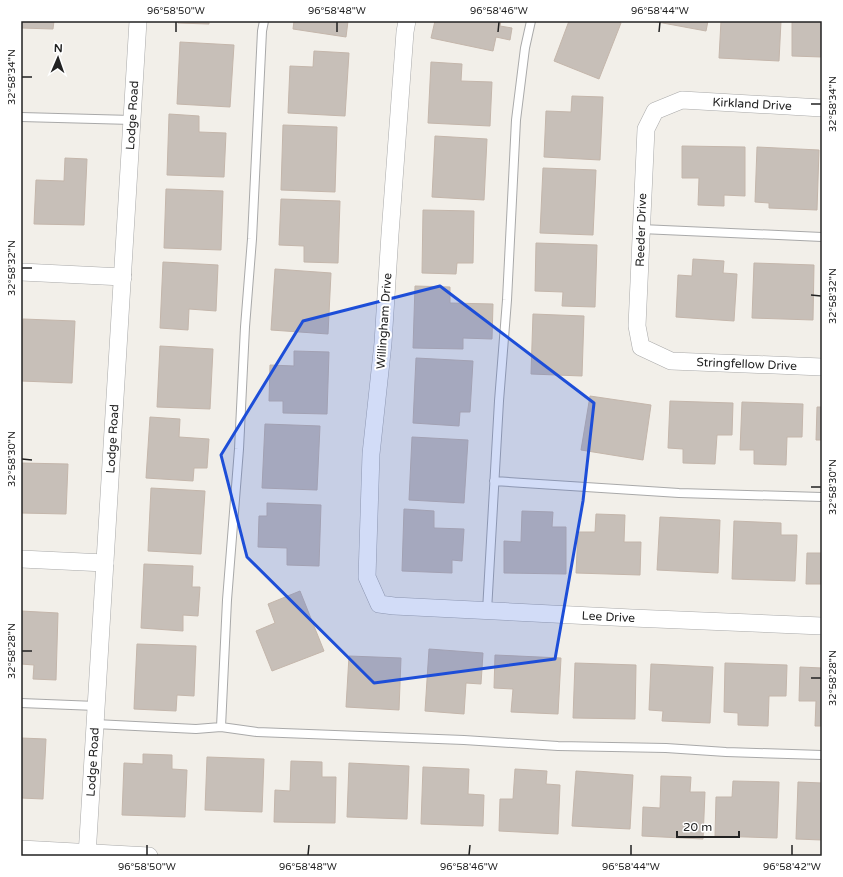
<svg xmlns="http://www.w3.org/2000/svg" width="843" height="877" font-family="'Varela Round',sans-serif">
<rect width="100%" height="100%" fill="#f2efe9"/>
<path fill="#c7bfb8" stroke="#c4b6ab" d="M21,21H54L53,29L21,28Z
M178,21H209V24L178,23Z
M294,21H348L346,37L293,29Z
M435,21H501L500,26L512,28L510,40L496,37L493,51L431,38Z
M569,21H617L621,23L599,79L554,61Z
M652,21H708L706,31Z
M721,21H781L779,61L719,58Z
M792,21H822V57L792,56Z
M180,42L234,45L230,107L177,104Z
M314,51L349,53L345,116L288,113L290,66L313,67Z
M431,62L462,64L461,81L492,82L490,126L428,123Z
M572,96L603,97L600,160L544,157L546,111L571,112Z
M169,114L199,116V132L226,133L224,177L167,175Z
M283,125L337,127L335,192L281,190Z
M435,136L487,139L484,200L432,197Z
M682,146L745,147V196L724,195V206L698,205L699,178H682Z
M757,147L819,150L817,210L769,208V203L755,202Z
M65,158L87,159L84,225L34,224L36,180L64,181Z
M543,168L596,170L593,235L540,233Z
M166,189L223,191L221,250L164,248Z
M281,199L340,201L338,263L304,262V246L279,245Z
M423,210L474,211L473,263H457L456,274L422,273Z
M536,243L597,245L595,307L562,306L563,292L535,291Z
M693,259L724,261L723,273L737,274L734,321L676,317L678,275L692,276Z
M163,262L218,265L216,311L189,309L188,330L160,328Z
M754,263L814,265L813,320L752,318Z
M275,269L331,273L328,334L271,330Z
M415,286L450,287V303L493,304L492,339L463,338V349L413,348Z
M533,314L584,316L582,376L531,374Z
M23,319L75,321L72,383L21,381Z
M160,346L213,349L210,409L157,407Z
M294,351L329,352L327,414L283,413V401H269L270,365L294,366Z
M416,358L473,361L470,412H460L459,426L413,423Z
M590,396L651,405L643,460L581,450Z
M670,401L733,403L732,435H717L715,464L683,463V449L668,448Z
M742,402L803,404L802,437H787L786,465L754,464V450H740Z
M817,407H822V440H816Z
M150,417L180,419L179,437L209,439L207,468H194L193,481L146,478Z
M265,424L320,426L317,490L262,488Z
M412,437L468,440L464,503L409,500Z
M21,463L68,464L66,514L21,513Z
M151,488L205,491L201,554L148,551Z
M267,503L321,505L319,566L287,565V548L258,547L259,516H267Z
M404,509L434,511V528L464,529L462,561L452,560V573L402,571Z
M522,511L553,512L552,527H566V574L504,573V541L521,542Z
M596,514L625,515L624,542H641L640,575L576,573L578,532H595Z
M660,517L720,520L718,573L657,570Z
M734,521L781,523V535H797L795,581L732,579Z
M807,553H822V584H806Z
M144,564L193,566L192,587H200L198,616L183,615V631L141,628Z
M300,591L324,651L272,671L256,631L275,623L268,604Z
M21,611L58,613L56,680L33,679L34,665L21,664Z
M137,644L196,646L194,696L177,695L176,711L134,709Z
M429,649L483,653L481,684L466,683L464,714L425,711Z
M495,655L561,658L558,714L511,712L513,689L494,688Z
M349,656L401,658L399,710L346,707Z
M575,663L636,665L635,719L573,718Z
M725,663L787,665L786,696H769L768,726L738,725V713L724,712Z
M651,664L713,667L710,723L662,721L663,711L649,710Z
M800,667L822,668V726H815L816,701H799Z
M21,738L46,739L43,799L21,798Z
M143,754L172,755V769L187,770L185,817L122,815L124,763L143,764Z
M207,757L264,759L262,812L205,810Z
M291,761L322,762V777H336L335,823L274,822L275,790L290,791Z
M349,763L409,766L407,819L347,817Z
M423,767L469,769L468,794L484,795L483,826L421,824Z
M515,769L547,771L546,784L560,785L558,834L499,831L500,799H513Z
M576,771L633,775L630,829L572,826Z
M661,776L691,777L690,792H705L703,839L642,836L643,807L660,808Z
M733,781L779,782L777,838L715,836L716,797H732Z
M798,782L822,783V840L796,839Z"/>
<g fill="none" stroke-linecap="round" stroke-linejoin="round">
<g stroke="#a9a9a9" stroke-width="10">
<path id="lane" d="M264,21L262,31L252,239L245,327L239,449L227,600L221,727L257,732L464,740L558,746L666,748L726,752L822,755
M21,117L132,120
M641,229L822,237
M494,481L679,493L822,497
M487,611L499,401L507,300L516,120L525,48L531,21
M21,703L96,706
M95,724L196,729L221,727"/>
</g>
<g stroke="#a9a9a9" stroke-width="18">
<g id="street">
<path id="s1" d="M407,21L405,32L390,234L383,343L371,454L367,577L379,604L394,606L632,618L822,626"/>
<path id="s2" d="M822,108L682,100L655,111L646,129L637,326L641,347L671,361L822,367"/>
<path d="M21,272L123,277"/>
<path d="M21,559L105,563"/>
<path d="M21,849L149,856"/>
<path id="s3" d="M87,856L138,21"/>
</g>
</g>
<use href="#lane" stroke="#fff" stroke-width="8"/>
<use href="#street" stroke="#fff" stroke-width="17"/>
</g>
<path fill="#1d4ed8" fill-opacity="0.2" stroke="#1d4ed8" stroke-width="3" stroke-linejoin="round" d="M440,286L594,403L583,501L555,659L374,683L247,557L221,455L303,321Z"/>
<path fill="none" stroke="#222" stroke-width="1.5" d="M176,32V22M337,32V22M498,32L499,22M659,32L660,22M22,77H32M811,104H821M22,268H32M811,295L821,296M22,459L32,460M811,487H821M22,651H32M811,678H821M147,855V845M308,855L309,845M469,855L470,845M631,855V845M792,855V845"/>
<g text-anchor="middle" stroke-width="4" stroke-linejoin="round" paint-order="stroke">
<g font-size="12" fill="#222" stroke="#fff">
<text transform="translate(752 104) rotate(3)" y="4">Kirkland Drive</text>
<text dy="4" stroke="none"><textPath href="#s3" startOffset="742">Lodge Road</textPath></text>
<text transform="translate(641 230) rotate(-88)" y="4">Reeder Drive</text>
<text transform="translate(384 321) rotate(-86)" y="4">Willingham Drive</text>
<text dy="4" stroke="none"><textPath href="#s2" startOffset="517">Stringfellow Drive</textPath></text>
<text dy="4" stroke="none"><textPath href="#s3" startOffset="418">Lodge Road</textPath></text>
<text dy="4" stroke="none"><textPath href="#s1" startOffset="817">Lee Drive</textPath></text>
<text dy="4" stroke="none"><textPath href="#s3" startOffset="94">Lodge Road</textPath></text>
</g>
</g>
<rect width="843" height="877" fill="none" stroke="#ffffff" stroke-width="44"/>
<g transform="translate(58 58) rotate(2)" stroke="#ffffff" stroke-width="3" paint-order="stroke">
<path d="M0-3L7 15L0 10L-7 15Z" fill="#222222"/>
<text y="-6" font-size="11" font-weight="bold" text-anchor="middle" fill="#222222">N</text>
</g>
<path d="M677 831v6h62v-6" fill="none" stroke="#222222" stroke-width="2"/>
<text x="683" y="831" font-size="12" fill="#222222" stroke="#ffffff" stroke-width="3" paint-order="stroke">20 m</text>
<rect x="22" y="22" width="799" height="833" fill="none" stroke="#222" stroke-width="1.5"/>
<g font-size="10" text-anchor="middle" fill="#222">
<text x="176" y="14">96°58'50"W</text>
<text x="337" y="14">96°58'48"W</text>
<text x="499" y="14">96°58'46"W</text>
<text x="660" y="14">96°58'44"W</text>
<text transform="translate(11 77) rotate(-90)" y="4">32°58'34"N</text>
<text transform="translate(832 104) rotate(-90)" y="4">32°58'34"N</text>
<text transform="translate(11 268) rotate(-90)" y="4">32°58'32"N</text>
<text transform="translate(832 296) rotate(-90)" y="4">32°58'32"N</text>
<text transform="translate(11 459) rotate(-90)" y="4">32°58'30"N</text>
<text transform="translate(832 487) rotate(-90)" y="4">32°58'30"N</text>
<text transform="translate(11 651) rotate(-90)" y="4">32°58'28"N</text>
<text transform="translate(832 678) rotate(-90)" y="4">32°58'28"N</text>
<text x="147" y="870">96°58'50"W</text>
<text x="308" y="870">96°58'48"W</text>
<text x="469" y="870">96°58'46"W</text>
<text x="631" y="870">96°58'44"W</text>
<text x="792" y="870">96°58'42"W</text>
</g>
</svg>
